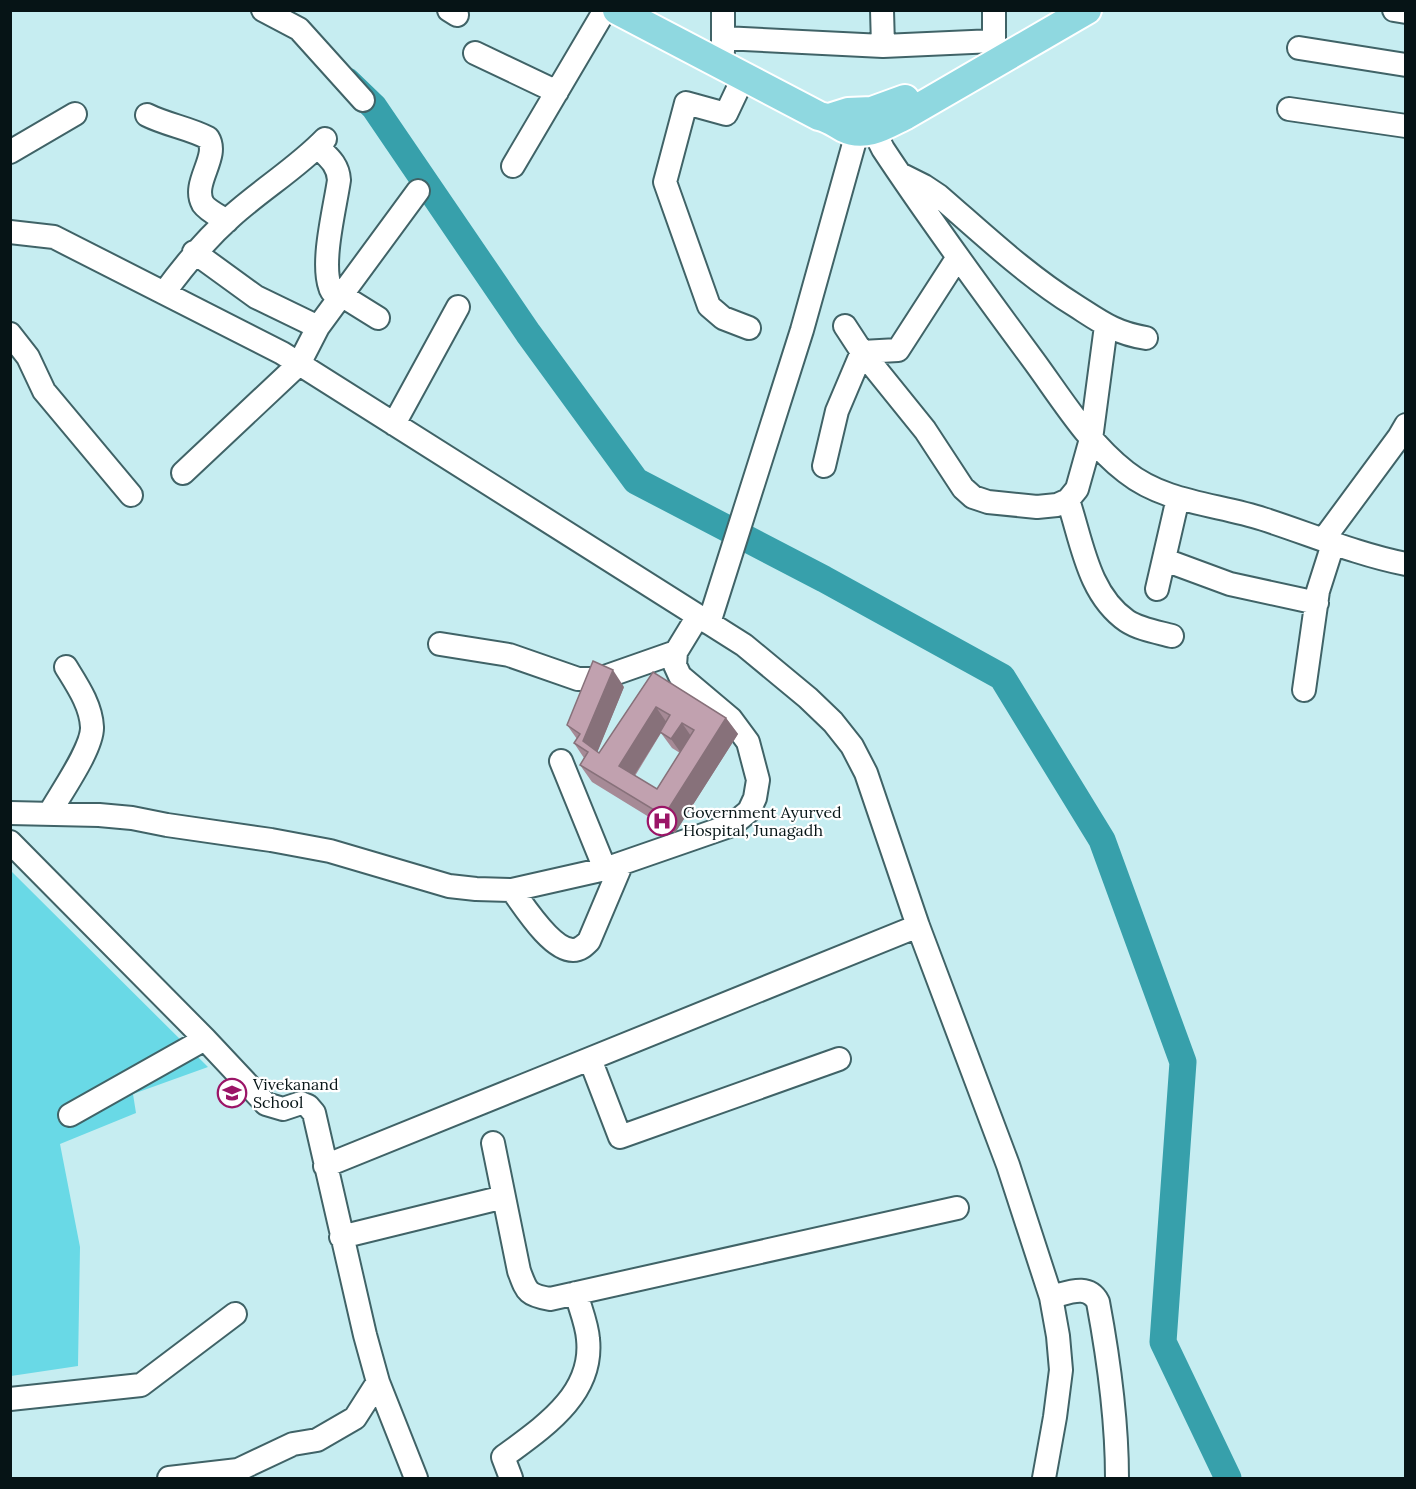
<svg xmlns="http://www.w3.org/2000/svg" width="1416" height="1489" font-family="Lora,serif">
<rect width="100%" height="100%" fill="#c6edf1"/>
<path fill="#69d9e6" d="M10,870L208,1067L133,1094L136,1113L60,1144L80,1247L78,1366L11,1376Z"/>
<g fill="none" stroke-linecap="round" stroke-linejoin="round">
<path stroke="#37a0ab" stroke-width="27" d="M347,81L374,107L528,333L636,481L824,579L1002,677L1102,840L1183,1062L1163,1342L1228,1478"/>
<g stroke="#406367" stroke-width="26">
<path id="minor" d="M263,10L299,29L363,100
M449,10L457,15
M882,10L883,46
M994,10V41L999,53
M1394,10L1406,12
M723,38L883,46L994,41
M1299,48L1406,65
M723,51V10
M475,53L557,92
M744,76L726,114L686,103L665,182L709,306L723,318L749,328
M1289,109L1406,126
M147,115C167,125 189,128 208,138C220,157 191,183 203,204C208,211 219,216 227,221
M873,115L878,139L883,149C930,220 980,288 1031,357C1060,396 1087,442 1126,472C1165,503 1217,504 1263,519C1310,534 1356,554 1406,564
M318,147C328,157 338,164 339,180C335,208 321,261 330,287C331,292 335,295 338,298
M10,152L75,114
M513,166L605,10
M904,176L924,186L939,196C983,234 1026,275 1076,306C1101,322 1115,333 1146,338
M10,232L54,237L282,353L744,645L808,698L833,722L852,746L866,773L918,926L1008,1165L1051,1297L1058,1336L1061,1370L1055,1417L1044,1478
M194,252L256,297L318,327
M164,293C185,264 205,240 232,216C262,189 297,168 325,139
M341,295L378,318
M845,326L862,352L925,430L963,488L973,497L988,502L1037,507L1057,505L1068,500L1077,489L1091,439L1106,326
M10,334L28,357L44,391L131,495
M394,424L458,307
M824,466L837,411L862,352L898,350L958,257
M183,473L299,364L318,327L418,191
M1068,500C1082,542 1088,594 1127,621C1139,629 1157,632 1172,636
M1323,540L1399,437L1406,425
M1165,560L1230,584L1317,603
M1157,589L1178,498
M709,623L802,330L862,115
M440,644L509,655L578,679H599L676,652
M1304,690L1318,591L1333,544
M561,761L605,869
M10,813L99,815L132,818L167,825L271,840L330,851L449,886L476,889L512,890L605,869L732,825L749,811L755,798L758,780L748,742L731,719L680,676L675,665L676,652L698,616
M49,814C60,794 93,748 92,727C91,705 77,685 66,667
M10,842L205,1039L266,1104L283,1109L301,1103L308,1106L314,1113L365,1335L378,1382L416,1478
M512,890C524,906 551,950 573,950C580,950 584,946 589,941L622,863
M590,1059L620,1137L839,1059
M70,1115L205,1039
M493,1143L519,1271C527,1292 527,1295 550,1299L957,1208
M325,1166L918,926
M341,1237L504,1197
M1051,1297C1068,1293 1088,1283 1098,1302C1109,1361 1117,1418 1117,1478
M10,1399L141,1385L235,1314
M169,1478L238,1470L293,1444L317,1440L355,1418L378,1382
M511,1478L503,1457C542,1428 594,1395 588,1339C587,1324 580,1308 576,1293"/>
</g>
<g stroke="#fff" stroke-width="32">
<path id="major" d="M617,10L819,116C829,118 835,123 844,128C866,139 887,124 906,115L1087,10
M829,118L848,112L872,111L905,99"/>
</g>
<use href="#minor" stroke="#fff" stroke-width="22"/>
<use href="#major" stroke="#8fd8e0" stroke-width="28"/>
</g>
<path fill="#a68a96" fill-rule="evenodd" d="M653,672L726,718L738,734L675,833L592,782L580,765L584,758L574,743L577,739L567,725L624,687L597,752L599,753ZM661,733L672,748L680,753L657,789L635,776Z"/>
<path fill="#87717a" d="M613,670L624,687L595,758L583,741Z
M656,707L667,723L630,782L619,766Z
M726,718L738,734L675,833L664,816Z
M682,723L693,739L683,756L671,739Z"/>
<path fill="#c1a1af" stroke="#87717a" stroke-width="1.5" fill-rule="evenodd" d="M593,661L613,670L583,741L599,753L653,672L726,718L664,816L580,765L588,752L574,743L580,734L567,725ZM656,707L670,715L660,732L671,739L682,723L694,730L657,789L619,766Z"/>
<defs>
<g id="hospital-ring" transform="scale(1.5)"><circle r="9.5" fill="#fff" stroke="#9b1567" stroke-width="1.5"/><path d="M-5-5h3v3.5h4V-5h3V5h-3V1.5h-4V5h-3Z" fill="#9b1567"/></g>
<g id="school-ring" transform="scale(1.5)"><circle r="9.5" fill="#fff" stroke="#9b1567" stroke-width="1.5"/><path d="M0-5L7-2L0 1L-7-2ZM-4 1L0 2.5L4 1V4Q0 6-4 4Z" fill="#9b1567"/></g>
</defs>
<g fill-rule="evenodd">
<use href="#hospital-ring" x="662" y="821"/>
<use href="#school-ring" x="232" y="1093"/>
</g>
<g text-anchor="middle" stroke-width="4.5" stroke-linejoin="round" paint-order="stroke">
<g font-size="16" fill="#061416" stroke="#fff" text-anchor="start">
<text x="683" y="818">Government Ayurved<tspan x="683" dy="18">Hospital, Junagadh</tspan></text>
<text x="253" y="1090">Vivekanand<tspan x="253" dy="18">School</tspan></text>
</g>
</g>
<rect width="1416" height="1489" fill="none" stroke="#061416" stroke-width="24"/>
</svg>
